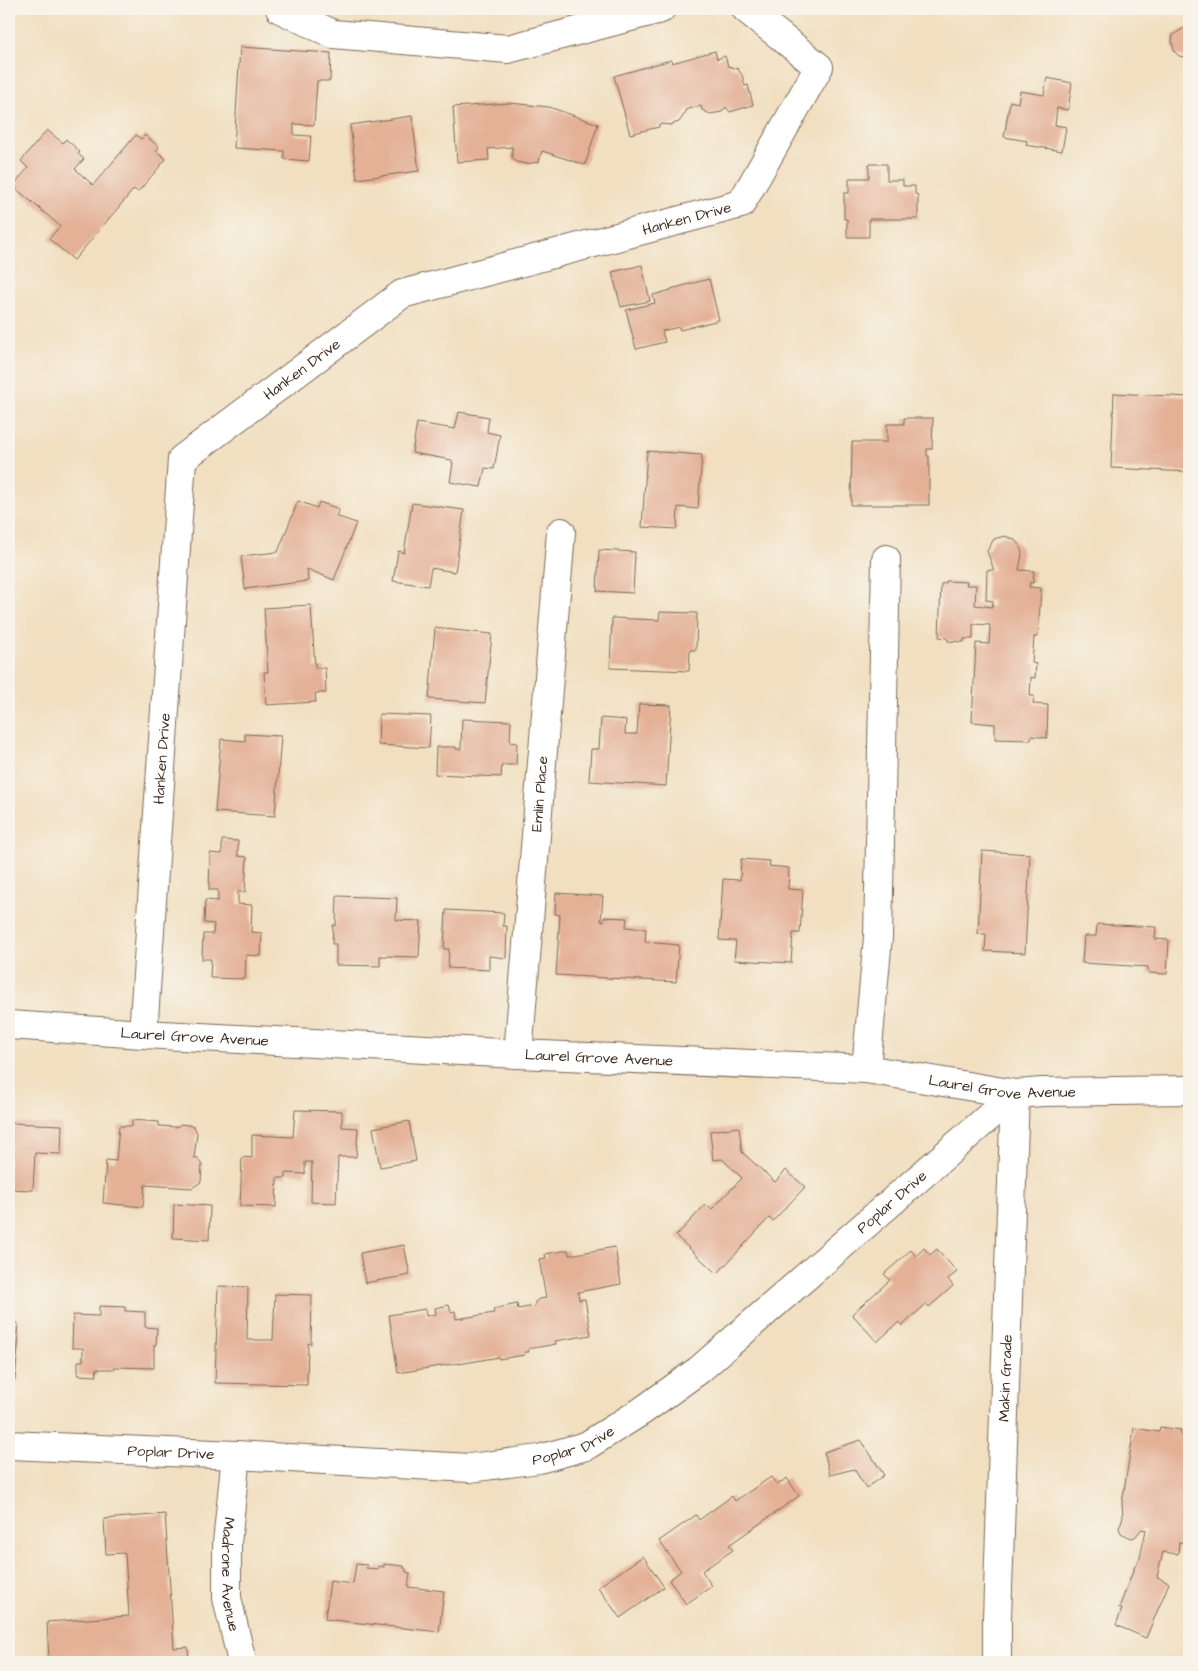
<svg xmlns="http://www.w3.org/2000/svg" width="1198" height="1671" font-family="'Architects Daughter',sans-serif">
<rect width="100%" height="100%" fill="#f7f3e8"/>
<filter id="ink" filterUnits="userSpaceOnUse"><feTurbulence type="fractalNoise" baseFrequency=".02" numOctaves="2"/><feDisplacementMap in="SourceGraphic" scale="10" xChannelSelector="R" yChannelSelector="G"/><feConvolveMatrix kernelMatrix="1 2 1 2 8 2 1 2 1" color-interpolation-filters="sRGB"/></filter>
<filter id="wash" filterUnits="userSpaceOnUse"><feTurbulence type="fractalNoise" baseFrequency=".0096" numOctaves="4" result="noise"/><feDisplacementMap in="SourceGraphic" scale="20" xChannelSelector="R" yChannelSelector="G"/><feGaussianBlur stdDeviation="1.12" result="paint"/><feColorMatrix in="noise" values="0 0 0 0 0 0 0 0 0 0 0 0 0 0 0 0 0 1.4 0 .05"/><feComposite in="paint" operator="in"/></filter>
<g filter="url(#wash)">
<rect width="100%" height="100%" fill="#f1dfc0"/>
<g id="blocks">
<path fill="#e4b197" d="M1184,28L1189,30V58L1179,56L1174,51L1172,42L1173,35Z
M240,47L331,53L330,81H317L314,125L294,124V135L311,136L309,161L284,159V151L234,148Z
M715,51L717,59L725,56L728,66L738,69L742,75L745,86L748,85L753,105L730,112L726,107L722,112L710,114L702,110L701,106L685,110L686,112L679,122L670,125L659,124V127L630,134L614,76L671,60L672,63Z
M1047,78L1072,83L1068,110L1057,108L1055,125L1066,127L1062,151L1026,145L1027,141L1004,137L1010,101L1018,103L1020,91L1044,95Z
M510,103L549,107L598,124L585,165L542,151L539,162L526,164L516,162L512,158V147L488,149L489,160L457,162L453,107Z
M412,116L419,171L357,179L350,125Z
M47,130L63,143L66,139L80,152L78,154L84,159L75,169L93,185L136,135L141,139L145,135L159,147L156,151L166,159L138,192L134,189L74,260L49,239L60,226L13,186L28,168L21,161Z
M869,164H887V180H903V186H915V194L918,195V219H869V237H847V219H844V193H849V178H869Z
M642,265L650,301L621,307L612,272Z
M709,279L719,320L680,330L679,327L662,331L665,342L636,349L626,310L655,303L653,295L671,290V289Z
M1114,393L1189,397V472L1111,468Z
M459,412L489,417L487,432L500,435L494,469L485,468L481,487L450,482L453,463H452V460L412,453L417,423L455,429Z
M904,418H933L932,449H927V456H929V505H851L852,442H887V424H904Z
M647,451L702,455L698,509L678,507L677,529L642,527Z
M298,501L317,508L319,502L339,509L336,516L356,523L334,580L307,569L308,581L245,589L241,556L278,552Z
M412,503L464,510L455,572L431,568L428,586L393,581L398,551L404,553Z
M1004,536L1014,539L1020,546L1022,554L1019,570L1034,571L1033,583L1030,582L1029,587L1041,588L1038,637H1034L1032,663L1036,664L1035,678L1031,677L1030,696H1034L1033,704L1048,705L1047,738L1032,736L1031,740L995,739V724L972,722L976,643L989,644L990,625L973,624V639H964V642L948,641L947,638L939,637L941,584L946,583V581L967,582L966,585H976L975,605L992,607L993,601L986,600L987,570H994L987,551L994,539Z
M599,550L635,552L633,593L597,591Z
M311,605L315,668H325L326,693H315L316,702L266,705L264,672H268L264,608Z
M660,612L697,613L696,650H690L689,671L610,668L612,618L659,620Z
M435,628L492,634L485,703L429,699Z
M639,704L671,705L666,786L589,781L591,749H599L601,718L626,720L625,734H637Z
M379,714L431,716L429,748L378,745Z
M462,719L511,721L510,742L517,743L516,765H502L501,777L435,774L436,747H456V749H461Z
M245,734L281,736L275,816L215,812L221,739L245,741Z
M222,840L238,841V856L247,857L245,892H238V904L252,905L251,932L262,933L261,956L246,955L245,979L210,978L211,959H202L203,934H213L214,924L204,923L205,900L218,901V890H209L210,853L222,854Z
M982,851L1030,854L1025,953L985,951L986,934H978Z
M741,859L770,861L769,866L789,868L788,889L803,890L800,933H793L791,963L734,960L736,941L719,940L723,879L740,880Z
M556,893L603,896L601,921H604V917L627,918L626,927L646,929L645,942L679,945L676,982L556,975L560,915L555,914Z
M337,896L397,898L396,920L421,921L419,957L380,956V966L336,965V944H332L333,925H336Z
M446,910L504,913L503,926H507L506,958L489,956V970L448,968L449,949H444Z
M1097,924L1156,927L1155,939L1169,940L1167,974L1148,973V967L1082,963L1084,936H1096Z
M295,1110L342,1111V1127L358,1128L356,1157H338L336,1203L311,1202L312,1162H305V1174L286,1173V1178H277L276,1207L240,1206L242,1157L252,1158V1135L293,1137Z
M132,1120L159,1122V1126L176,1127L181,1124L194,1126L197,1133L194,1158L197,1157L202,1165L201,1182L192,1188L145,1185L143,1207L103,1203L106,1160L116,1161L119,1126H132Z
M409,1121L416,1161L380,1167L373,1128Z
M9,1123L62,1125L61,1154L35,1153L33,1190L9,1189Z
M739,1127L742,1152L775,1182L786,1170L805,1187L773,1221L769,1218L717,1274L676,1236L705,1205L712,1209L742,1178L722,1159L713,1160L710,1131Z
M174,1204L210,1206L209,1240L173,1238Z
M404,1245L410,1275L365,1283L360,1253Z
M615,1247L621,1284L578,1292L579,1300L585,1299L591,1335L555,1341L556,1344L528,1349L529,1352H524L525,1355L499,1359V1357L459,1364V1363L398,1373L389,1315L425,1309L426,1316L436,1314L435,1308L449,1305L451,1312L455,1311L456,1319L494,1313L493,1309L517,1304L518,1309L535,1306V1302L539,1299L546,1298L539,1259L546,1258L545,1254L568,1250L569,1255Z
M924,1248L930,1255L937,1249L957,1272L948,1279L953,1286L929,1307L926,1304L902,1326L899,1322L877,1342L852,1314L890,1280L884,1274L911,1250L916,1256Z
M218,1286L248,1287L247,1340H273L275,1294L312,1295L311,1344L308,1343L307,1385L215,1383Z
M99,1306L125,1307V1311L145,1312V1327L157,1328L156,1345H154V1368L115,1367V1369H96L97,1376L78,1375V1361H83V1348H72L73,1315L99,1316Z
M9,1322L18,1323L17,1335H19L15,1380L9,1379Z
M1160,1427L1181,1430L1180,1435L1189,1436V1543L1179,1542L1178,1554L1163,1552L1157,1577L1169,1583L1146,1638L1116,1625L1122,1609L1119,1608L1135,1566L1140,1558L1146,1530L1142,1529L1135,1537L1131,1538L1121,1533L1119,1528L1123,1517L1122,1503L1134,1428L1159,1432Z
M861,1440L884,1475L866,1488L854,1469L830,1475L824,1452Z
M771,1477L777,1485L787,1478L799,1496L729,1545L733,1550L702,1571L712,1586L686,1604L669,1580L681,1571L659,1541L696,1515L699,1520L732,1496L735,1501Z
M165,1514L174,1648L188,1647L189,1662H49L47,1622L129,1616L125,1553L106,1554L104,1519Z
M643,1556L664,1587L620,1618L598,1587Z
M356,1564L367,1565L366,1568L378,1569V1566L384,1567V1564L404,1566V1568L406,1569V1572L410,1573L408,1587L444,1591L439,1632L325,1619L330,1581L353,1584Z"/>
</g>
</g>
<g filter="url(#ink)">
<use href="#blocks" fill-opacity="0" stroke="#7b6957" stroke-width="1"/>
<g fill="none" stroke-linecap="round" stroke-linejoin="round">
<g stroke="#7b6957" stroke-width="30">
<g id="minor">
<path d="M280,9L333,34L508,49L661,9"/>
<path id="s1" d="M143,1034L182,459L402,294L741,204L819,67L746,9"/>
<path id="s2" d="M518,1054L561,532"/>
<path d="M866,1069L878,937L886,559"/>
<path id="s3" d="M9,1445L236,1455L470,1468L539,1459L586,1446L642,1411L699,1370L1015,1094"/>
<path id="s4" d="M236,1455L227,1543V1598L242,1662"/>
<path id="s5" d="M997,1662V1618L1015,1094"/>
</g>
</g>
<g stroke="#7b6957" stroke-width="30">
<g id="tertiary">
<path id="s6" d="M9,1025L143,1034L518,1054L866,1069L1015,1094L1043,1092L1189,1090"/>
</g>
</g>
<use href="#minor" stroke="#fff" stroke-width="28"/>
<use href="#tertiary" stroke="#fff" stroke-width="28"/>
</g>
</g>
<g text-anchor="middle" stroke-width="5" stroke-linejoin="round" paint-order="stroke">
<g font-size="15" fill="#3b2a1e" stroke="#f7f3e8">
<text dy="5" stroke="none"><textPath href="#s1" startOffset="1146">Hanken Drive</textPath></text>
<text dy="5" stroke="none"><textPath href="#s1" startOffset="726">Hanken Drive</textPath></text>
<text dy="5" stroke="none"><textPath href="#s1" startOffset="276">Hanken Drive</textPath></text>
<text dy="5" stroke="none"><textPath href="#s2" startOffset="261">Emlin Place</textPath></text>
<text dy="5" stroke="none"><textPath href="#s6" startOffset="186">Laurel Grove Avenue</textPath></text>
<text dy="5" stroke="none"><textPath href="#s6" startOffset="591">Laurel Grove Avenue</textPath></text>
<text dy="5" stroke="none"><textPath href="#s6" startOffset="996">Laurel Grove Avenue</textPath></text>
<text dy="5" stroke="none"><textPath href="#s3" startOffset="972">Poplar Drive</textPath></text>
<text dy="5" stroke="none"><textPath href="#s5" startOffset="284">Makin Grade</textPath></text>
<text dy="5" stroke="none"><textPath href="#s3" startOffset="568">Poplar Drive</textPath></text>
<text dy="5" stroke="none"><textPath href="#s3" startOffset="162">Poplar Drive</textPath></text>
<text dy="5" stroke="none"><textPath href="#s4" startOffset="120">Madrone Avenue</textPath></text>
</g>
</g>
<rect width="1198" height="1671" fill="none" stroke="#f7f3e8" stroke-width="30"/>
</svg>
